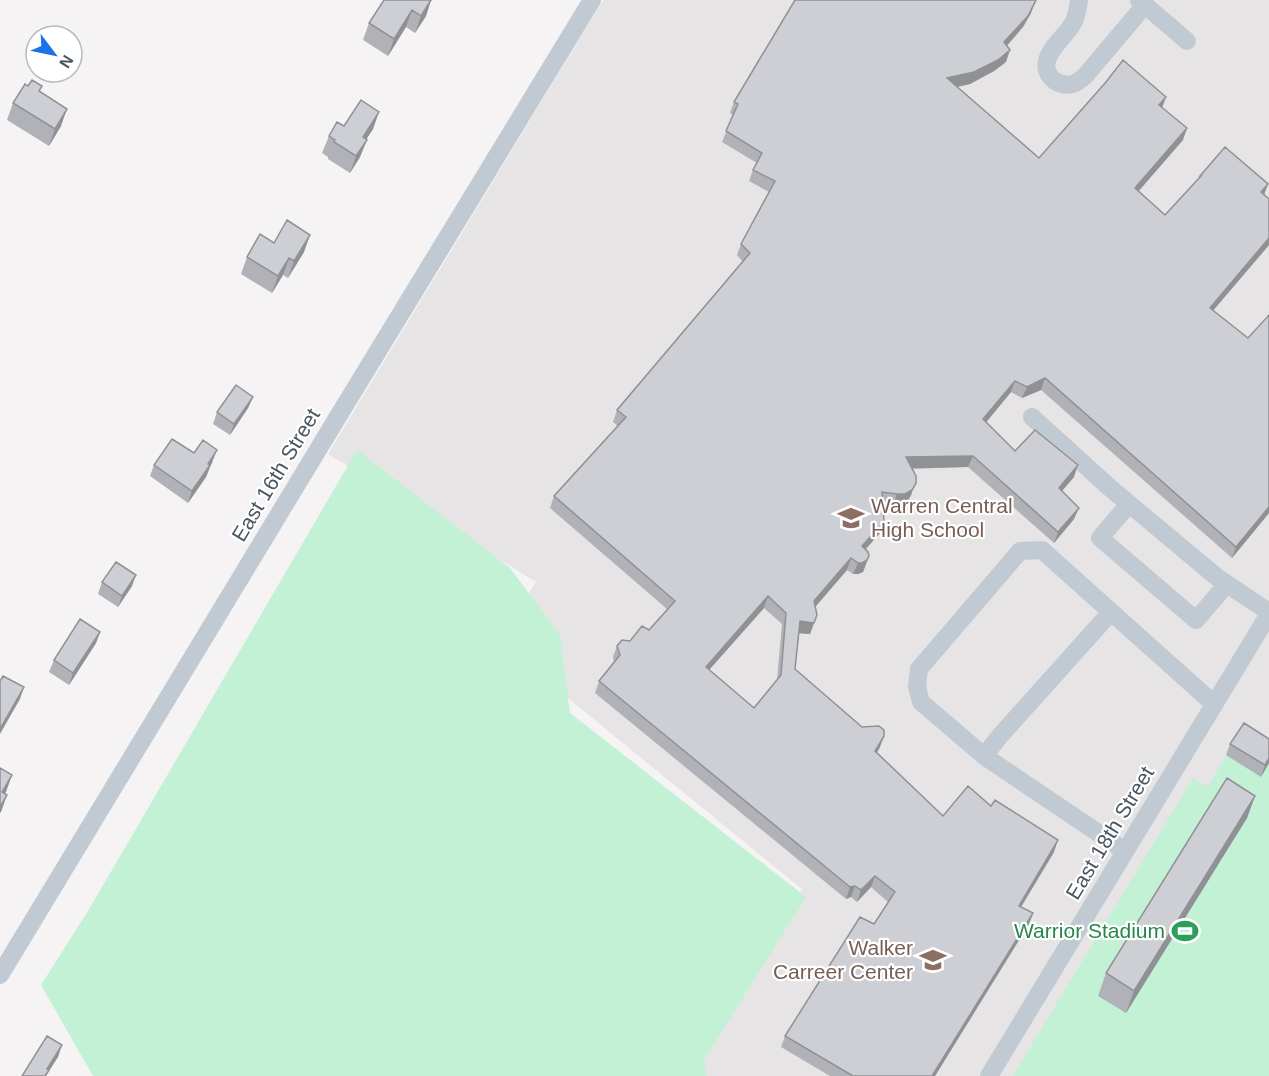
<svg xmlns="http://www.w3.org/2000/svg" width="1269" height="1076" font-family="Arial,sans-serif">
<rect width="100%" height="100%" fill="#f5f3f3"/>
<path fill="#e6e4e5" d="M603,0H1269V1076H705L702,1052L802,889L499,642L536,582L328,454Z"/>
<path fill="#c3f1d5" d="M357,450L510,568L560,635L570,713L806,897L704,1060L706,1076H93L41,985L88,911Z
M1226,755L1260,776L1269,763V1076H1013L1193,778L1208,787Z"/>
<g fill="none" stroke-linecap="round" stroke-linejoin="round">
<path stroke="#c1cad2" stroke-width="18" d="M1079,0C1078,7 1077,16 1073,23C1066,36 1050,47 1047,61C1043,76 1059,88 1073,84C1077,83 1081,79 1085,76L1145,5
M1139,0L1187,41
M1032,417L1109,487L1218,578L1269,612
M1129,504L1100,538L1196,620L1227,584
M984,756L999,737L1111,612
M1125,851L984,756L921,702L917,687L919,669L1020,551L1042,550L1214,704
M0,975L339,415L592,0
M989,1076L1269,614"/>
</g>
<path fill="#b0b2b7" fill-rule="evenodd" d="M431,0L426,16L415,33L406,27L388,56L363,40L369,23Z
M1031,13L1023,27L1007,46L1006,62L994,71L970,84L957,87L1039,158L1162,108L1183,140L1138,191L1165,215L1199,179L1200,176L1268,184L1264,194L1269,199V245L1213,310L1269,513L1232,558L1041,390L1022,398L1011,392L986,422L1015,451L1074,477L1062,491L1074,519L1054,543L968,467L912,468V494L908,501L901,505L893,506L883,504L880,533L865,549L869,556L863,572L858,574H853L847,570L815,607L817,615L810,634L799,633L795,669L880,747L877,753L943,816L991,806L1054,852L1021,907L1033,913L1029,924L935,1076H830L781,1047L785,1036L874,924L888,902L871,887L857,902L851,897L846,899L595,693L599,681L614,662L613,657L617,646L630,641L649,630L667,609L550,508L554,496L618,426L613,422L617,410L743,262L737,255L741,244L769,192L749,181L753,170L757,163L722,142L733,115L730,113L734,102ZM764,608L782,624L777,680L754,708L709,670Z
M40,92L61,126L49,146L7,120L13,103Z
M344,126L373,129L366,139L360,157L350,173L328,159V157L322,153L329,136Z
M274,243L304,252L288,278L283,275L272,293L241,274L247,257Z
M253,397L248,408L230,435L213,424L217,412Z
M194,453L213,462L210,466L206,477L188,503L150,476L154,465Z
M102,582L132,586L118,607L98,594Z
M100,632L96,643L69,685L49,672L54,660Z
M1269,739V763L1261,777L1226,755L1230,744Z
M1255,796L1247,818L1126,1013L1098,996L1106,973Z"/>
<path fill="#909195" d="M431,0L426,16L415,33L421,16Z
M1035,2L1031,13L1023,27L999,54L1004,42Z
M412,10L406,27L388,56L394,39Z
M1010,50L1006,62L994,71L970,84L943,90L947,78Z
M1166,97L1162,108L1159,105Z
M67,109L61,126L49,146L55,129Z
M379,112L373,129L357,154L363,137Z
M1187,128L1183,140L1131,200L1135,188Z
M367,140L360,157L350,173L356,156Z
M1268,184L1264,195L1261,192Z
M310,235L304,252L288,278L294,261Z
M1269,238V245L1206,319L1210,308Z
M289,258L283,275L272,293L278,276Z
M1045,378L1041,390L1022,398L1027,387Z
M1015,381L1011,392L979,431L983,419Z
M253,397L248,408L230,435L234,424Z
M217,450L206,477L188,503L192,491L208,464Z
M973,456L968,467L901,469L906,457Z
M1078,465L1074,477L1055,499L1059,488Z
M916,483L908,501L901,505L893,506L897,494Z
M1269,507V513L1232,558L1236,547Z
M1079,508L1074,519L1054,543L1058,532Z
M884,522L880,533L858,558L862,546Z
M869,556L863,572L858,574H853L858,563Z
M851,558L847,570L810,613L814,601Z
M136,575L132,586L118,607L122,596Z
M768,596L764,608L701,679L706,667Z
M800,621L814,623L810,634L796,633Z
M100,632L96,643L69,685L73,673Z
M24,687L20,699L0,734V729Z
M884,736L880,747L870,763L875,751Z
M1269,758V763L1261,777L1265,765Z
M12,775L6,792L0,803L2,792Z
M7,795L1,812L0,813V807Z
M1255,796L1247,818L1126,1013L1134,991Z
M1058,840L1054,852L1015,917L1019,906Z
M875,876L871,887L857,902L861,890Z
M855,886L851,897L846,899L850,887Z
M1033,913L1029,924L935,1076H932Z
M62,1045L58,1057L46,1076H45L47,1069Z"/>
<path fill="#cdcfd5" stroke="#909195" stroke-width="1.5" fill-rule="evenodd" d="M384,0H431L421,16L412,10L394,39L369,23Z
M795,0H1036L1028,16L1004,42L1010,50L998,60L974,72L947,78L1039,158L1106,82L1123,60L1166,97L1159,105L1187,128L1135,188L1165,215L1201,176H1200L1225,147L1268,184L1261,192L1269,199V238L1210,308L1248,338L1269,315V507L1236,547L1045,378L1027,387L1015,381L983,419L1015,451L1035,430L1078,465L1059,488L1079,508L1058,532L973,456L906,457L916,476V483L912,490L905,494H897L882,492L884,522L862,546L868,552L869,556L867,560L862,563H858L851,558L814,601L817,615L814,623L800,621L795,669L862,727L879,726L884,730V736L875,751L943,816L968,786L991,806L995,800L1058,840L1019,906L1033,913L932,1076H853L785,1036L860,917L874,924L895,892L875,876L861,890L855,886L850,887L599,681L620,655L617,646L622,640L630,641L642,626L649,630L675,601L554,496L626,417L617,410L750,253L741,244L775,181L753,170L762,153L726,131L738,104L734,102ZM768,596L786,613L781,675L754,708L706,667Z
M32,80L42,86L39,91L67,109L55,129L13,103L25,84L28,86Z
M361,100L379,112L363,137L367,140L356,156L334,142L335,140L329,136L337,122L344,126Z
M287,220L310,235L294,261L289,258L278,276L247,257L260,234L274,243Z
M236,385L253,397L234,424L217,412Z
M172,439L194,453L203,440L217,450L208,464L210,465L192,491L154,465Z
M116,562L136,575L122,596L102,582Z
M80,619L100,632L73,673L54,660Z
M3,676L24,687L0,729V681Z
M1244,723L1269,739V758L1265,765L1230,744Z
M0,768L12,775L2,792L7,795L0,807Z
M1227,778L1255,796L1134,991L1106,973Z
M47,1036L62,1045L47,1069L49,1070L45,1076H22Z"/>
<defs>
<g id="school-bare" transform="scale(2.07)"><path d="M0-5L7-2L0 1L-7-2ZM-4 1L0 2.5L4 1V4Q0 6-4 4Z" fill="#8d6e63" stroke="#fff" stroke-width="2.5" paint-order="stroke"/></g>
<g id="stadium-bare" transform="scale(2.07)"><path d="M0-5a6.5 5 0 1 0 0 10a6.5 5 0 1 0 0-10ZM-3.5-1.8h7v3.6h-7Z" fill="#2e9e5b" stroke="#fff" stroke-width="2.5" paint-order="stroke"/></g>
</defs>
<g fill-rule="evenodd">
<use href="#school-bare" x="851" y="518"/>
<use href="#stadium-bare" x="1185" y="931"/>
<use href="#school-bare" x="933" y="960"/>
</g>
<g text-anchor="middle" stroke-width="4.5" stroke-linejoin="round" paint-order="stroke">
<g font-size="21" fill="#4a5661" stroke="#fff">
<text transform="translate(276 475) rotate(-59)" y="7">East 16th Street</text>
<text transform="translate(1110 833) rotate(-59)" y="7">East 18th Street</text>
</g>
<g font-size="21" fill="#785e54" stroke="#fff" text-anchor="start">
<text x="871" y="513">Warren Central<tspan x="871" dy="24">High School</tspan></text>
<text x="913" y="955" text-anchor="end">Walker<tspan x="913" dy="24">Carreer Center</tspan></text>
</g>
<g font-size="21" fill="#27864d" stroke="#fff" text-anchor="end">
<text x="1165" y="938">Warrior Stadium</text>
</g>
</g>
<g transform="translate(54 54) rotate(122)"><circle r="28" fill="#ffffff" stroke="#b7bbc0" stroke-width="1.5"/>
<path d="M0-4.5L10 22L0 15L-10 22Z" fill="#1a73e8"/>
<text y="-9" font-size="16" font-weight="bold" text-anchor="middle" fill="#4a5661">N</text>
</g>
</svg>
